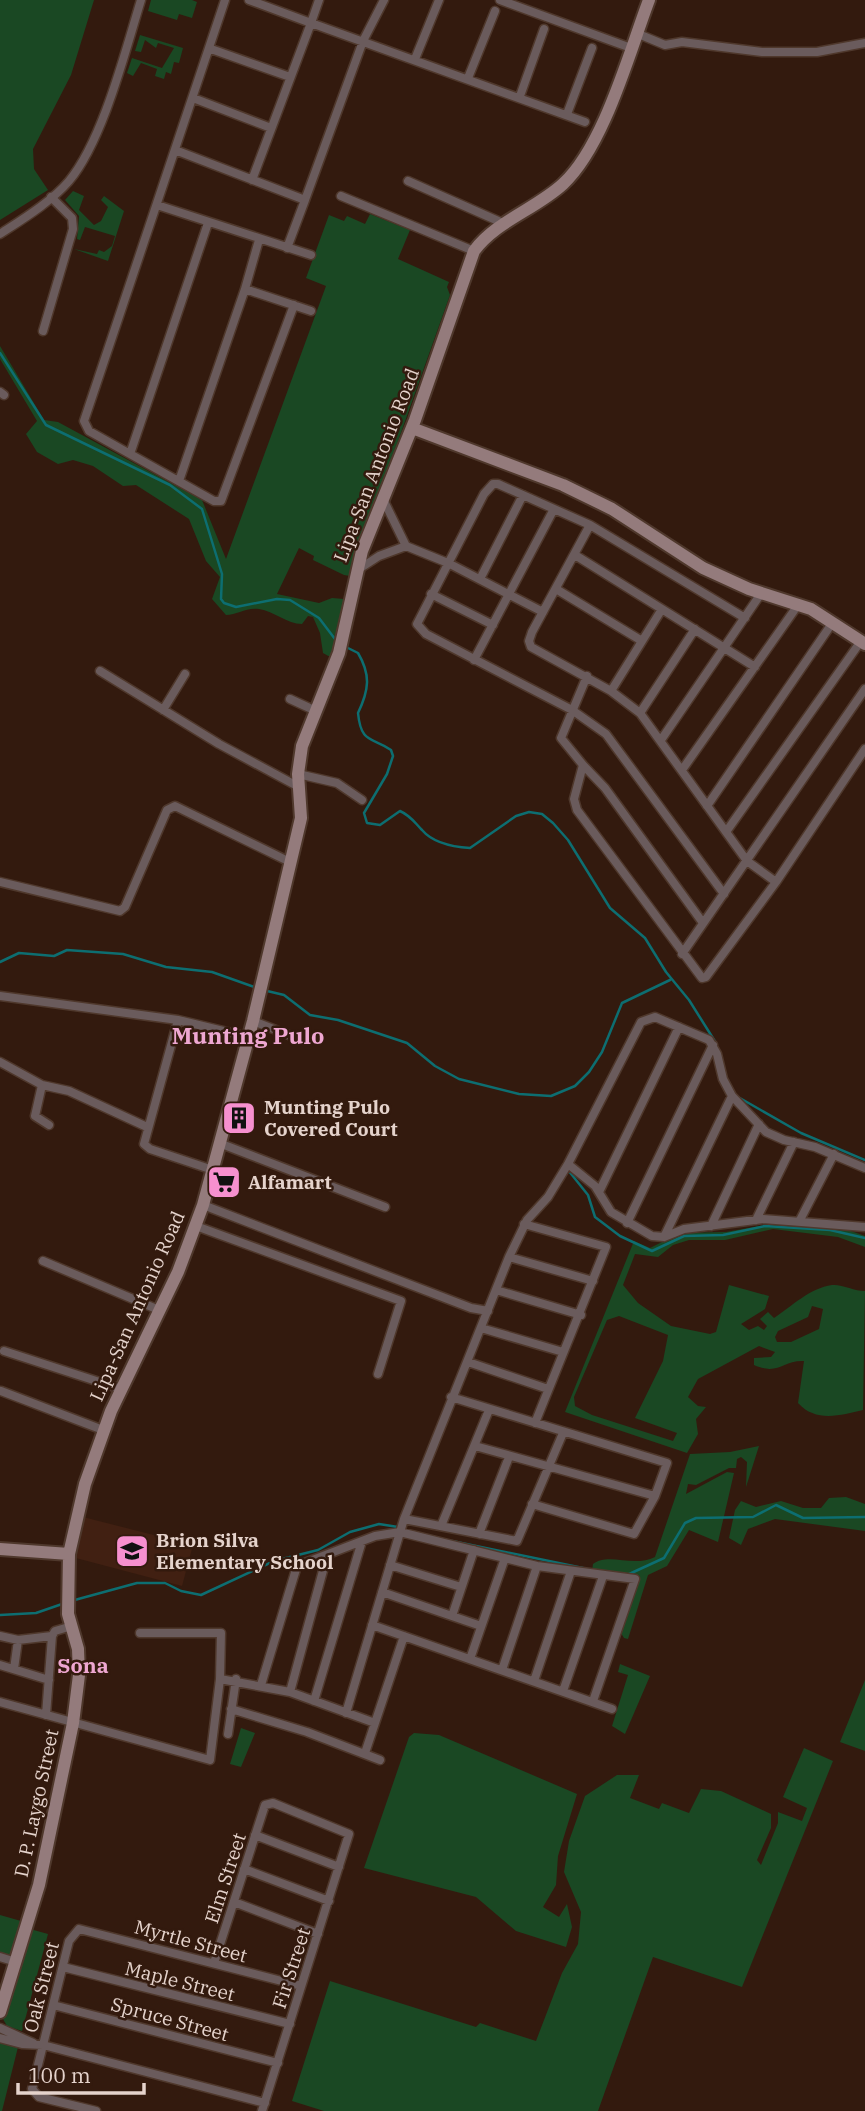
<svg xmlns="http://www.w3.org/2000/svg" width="865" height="2111" font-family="'IBM Plex Serif',serif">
<rect width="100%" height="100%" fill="#331a0e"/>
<path fill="#412012" d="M83,1517L193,1545L182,1586L72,1557Z"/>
<path fill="#1a4823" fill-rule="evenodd" d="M0,0H94L71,75L33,149L34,169L48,190L0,220Z
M151,0H192L197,2L192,18L179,14L177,20L148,11Z
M140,35L183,48L179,63L174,62L171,74L166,72L164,79L155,76L157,69L141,63L133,76L127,73L132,58L162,68L174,48L158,43L156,48L145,40L141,52L135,51Z
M73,191L84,196L79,210L94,225L101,221L108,207L101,200L104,196L124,211L108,261L74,249L97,254L99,250L104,252L112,246L115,236L85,227L80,240L77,239L79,216L65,200Z
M370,214L410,230L398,259L449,282L447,287L450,295L350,576L344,575L313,560L314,556L299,548L277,594L319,603L332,598L344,599L341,631L332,658L323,653L320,633L313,617L308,616L302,624C287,624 274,611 259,609C246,607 237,615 226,615L212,599L220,577L206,561L189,519L136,485L123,486L93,466L73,460L58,464L37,452L26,434L37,421L0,359V346L44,420L58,422L202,500L226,559L326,286L306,278L329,215L344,221L347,216L365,224Z
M776,1223L851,1231L865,1236V1247L838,1237L773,1229L725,1240H689L673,1245L658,1257L635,1254L623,1285L638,1303L671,1326L710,1334L716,1332L729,1285L769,1296L765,1309L741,1324L749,1330L758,1326L764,1330L767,1326L760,1319L768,1312L774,1318C792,1306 810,1288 832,1285C842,1284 854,1291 865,1291L863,1410C841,1415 816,1423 798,1403L804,1361C782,1360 779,1376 754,1365V1358L771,1357L775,1352L759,1346L698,1379L688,1397L698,1406L706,1407L696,1419L698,1434L687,1453L565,1412L634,1241L650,1248L680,1233L726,1232ZM812,1306L823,1309L819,1329L791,1342H777L775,1337L778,1331L808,1317ZM619,1316L668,1335L663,1361L635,1418L677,1433L673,1441L592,1415L575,1406L574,1397L607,1320Z
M759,1446L746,1487L747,1462L741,1457L737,1459L736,1468H729L696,1485L688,1484L686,1494L727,1472L734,1473L718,1542L689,1530L667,1566L648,1575L628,1639L624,1638L621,1633L640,1576L592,1571L593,1564C609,1552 633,1568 655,1557L690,1454L730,1452Z
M846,1497L865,1504V1531L775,1519L748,1529L741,1545L729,1538L735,1510L741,1501L756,1507L781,1501L803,1508H821L829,1498Z
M620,1664L650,1676L625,1734L612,1726L628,1675L618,1672Z
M865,1680V1751L840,1742Z
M241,1728L255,1733L241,1767L230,1764Z
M414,1733L439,1735L577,1794L558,1856L556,1885L543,1907L559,1917L567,1904L572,1927L566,1947L516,1931L476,1897L364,1868L409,1737Z
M804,1748L833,1761L742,1987L653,1957L598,2111H324L292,2101L330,1981L476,2027L480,2023L536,2041L562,1973L578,1944L581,1912L564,1872L569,1841L585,1796L617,1775H639L630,1798L659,1809L662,1803L689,1813L701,1789L721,1791L771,1814V1828L757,1860L761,1865L778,1823V1812L802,1821L807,1808L783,1797Z
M0,1915L21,1921L11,1957L0,1954Z
M30,1929L48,1934L22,2031L7,2026L3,2019Z
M0,2043L18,2047L2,2111H0Z"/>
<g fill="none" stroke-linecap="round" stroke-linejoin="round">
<path stroke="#0d6e71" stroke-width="2.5" d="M0,353L46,425L170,485L202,509L222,574L221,599L224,603L236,607L277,599L290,600L319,618L338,643
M344,646L358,653C371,675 369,690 358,713C361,744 372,737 391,750L393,756L387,774L364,813L367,823L380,825L400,811C411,816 414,822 422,830C433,843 454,847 470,848L516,816L529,812L542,814L553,823L568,840L610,908L645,938L666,972L689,1000L716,1043
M0,962L19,953L54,956L67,950L123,954L166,967L212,972L257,988
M263,990L284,995L310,1015L338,1020L407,1043L435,1066L459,1079L519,1094L551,1096L575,1086L589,1072L602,1052L622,1003L670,980
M738,1097L801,1133L865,1160
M568,1170L588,1195L595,1217L620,1236L652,1251L684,1236L723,1235L765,1226L830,1230L865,1238
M452,1541L583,1568
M627,1575L664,1558L685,1523L696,1518L753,1517L776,1505L803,1518L865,1517
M71,1601L137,1583H165L181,1591L201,1595L274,1561L318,1550L350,1532L379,1524L398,1527
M0,1615L36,1613L65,1603"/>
<g stroke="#4f382c" stroke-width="11">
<path id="street" d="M249,0L311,23L252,180
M319,0L311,23L585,122
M500,0L631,48
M636,33L665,45L682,42L762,52H817L865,43
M211,49L290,77
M415,59L439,0
M468,78L495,11
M520,96L544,29
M193,98L271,128
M567,114L592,48
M175,150L305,200L287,248
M408,181L505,224
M341,196L474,251
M305,200L363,41L384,0
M157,205L311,255
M208,223L130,454L214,501H221L294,305
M0,234C23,219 51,202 69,181C103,140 125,52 141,0
M245,289L259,240
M43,331L73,229L72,218L51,197
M0,392L4,395
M130,454L89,431L84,421L225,0
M179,481L245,289L311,311
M382,497L406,546L448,563L543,612
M590,525L532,632L529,641L531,647L611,691L640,713L747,861L776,882
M575,555L755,667
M359,569L379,556L406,546
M480,579L523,495
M556,589L642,641
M431,594L493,625
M474,660L554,509
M100,671L219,744L299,787
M587,676L561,738L583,765L574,799L577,810L702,978L706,977L776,882L865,749
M611,691L662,609
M290,699L316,711
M163,710L185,674
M640,713L695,629
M661,740L762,592
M583,765L605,788L703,923
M682,770L798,605
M298,774L337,783L362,800
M707,806L833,622
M726,832L861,641
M0,882L120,911L125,907L167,810L175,806L290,862
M724,894L606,734L572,710L426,634L417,624L484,494L493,484H498L590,525L745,618
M682,954L865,689
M0,996L178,1020L248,1037
M178,1020L144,1144L150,1149L213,1170
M253,1021L299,1039
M0,1062L42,1085L69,1091L147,1127
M42,1085L35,1116L49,1125
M219,1143L385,1207
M568,1164L595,1186L611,1212L652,1236L664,1237L684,1229L763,1219L865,1227
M599,1192L679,1027
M203,1205L471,1308L488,1311
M756,1220L794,1142
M800,1220L834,1154
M627,1223L713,1045
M524,1224L606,1247L535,1423
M196,1226L401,1301L378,1374
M711,1226L759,1124
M664,1237L732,1096
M509,1257L593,1281
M43,1261L159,1310
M496,1290L581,1315
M481,1328L563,1352
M4,1351L121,1389
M468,1362L548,1389
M1,1391L103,1430
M451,1397L667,1463L655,1496L634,1534L532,1504
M475,1446L655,1496
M404,1519L517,1541L563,1433
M441,1526L489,1410
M479,1534L509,1457
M390,1565L461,1587
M382,1592L481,1626
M452,1616L474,1550
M372,1625L612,1709
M0,1636L18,1640L52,1636L55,1631L72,1626
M470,1659L505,1558
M0,1665L49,1680
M14,1669L18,1640
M502,1670L537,1566
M220,1679L290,1692L375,1723
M534,1681L571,1571
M261,1685L297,1566L375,1536L400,1532L537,1566L635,1579L593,1701
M563,1691L603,1576
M290,1692L327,1556
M314,1701L362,1541
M0,1702L210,1760L220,1679L221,1633H140
M231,1709L307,1732L380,1760
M346,1713L404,1519L509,1257L527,1220L548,1197L568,1164L641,1022L655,1017L709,1040L717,1054L723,1079L732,1096L766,1132L784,1140L815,1147L865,1168
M46,1715L52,1636
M228,1734L236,1679
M365,1753L404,1636
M255,1835L339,1867
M244,1869L329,1901
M234,1902L318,1934
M0,1957L16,1962
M214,1963L265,1805L273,1803L349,1834L262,2111
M63,1967L290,2024
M53,2005L278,2063
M0,2028L33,2043
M0,2038L22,2044L43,2045L265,2103
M96,2111L39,2097L32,2089L69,1941L79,1929L301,1986"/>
</g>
<g stroke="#4f382c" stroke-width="16">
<path id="secondary" d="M412,428L563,485L612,509L703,568L749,589L811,609L865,644
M0,1549L69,1554
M0,2012L39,1885L73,1723L79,1675L78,1649L68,1614L69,1554L85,1484L111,1411L178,1272L203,1205L253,1021L301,818L298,774L302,746L339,653L362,551L415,420L474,251C496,221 536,209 563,184C604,146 629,53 649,0"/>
</g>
<use href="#street" stroke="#6a5b5c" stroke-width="8"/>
<use href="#secondary" stroke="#947b7c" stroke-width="12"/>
</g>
<defs>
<g id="building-square" transform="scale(1.75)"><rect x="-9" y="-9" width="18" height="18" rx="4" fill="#f690cf" stroke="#331a0e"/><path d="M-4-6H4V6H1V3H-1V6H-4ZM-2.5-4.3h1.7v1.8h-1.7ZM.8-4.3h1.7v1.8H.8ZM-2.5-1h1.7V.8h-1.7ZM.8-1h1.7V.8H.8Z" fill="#111"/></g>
<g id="supermarket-square" transform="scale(1.75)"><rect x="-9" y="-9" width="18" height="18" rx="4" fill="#f690cf" stroke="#331a0e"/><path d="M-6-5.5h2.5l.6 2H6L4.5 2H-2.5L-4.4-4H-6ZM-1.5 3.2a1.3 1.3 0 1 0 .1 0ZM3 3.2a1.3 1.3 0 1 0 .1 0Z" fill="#111"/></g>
<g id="school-square" transform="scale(1.75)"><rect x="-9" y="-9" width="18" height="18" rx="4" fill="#f690cf" stroke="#331a0e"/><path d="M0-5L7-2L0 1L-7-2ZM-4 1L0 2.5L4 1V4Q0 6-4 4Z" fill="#111"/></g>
</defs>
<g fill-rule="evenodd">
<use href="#building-square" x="239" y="1118"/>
<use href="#supermarket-square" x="224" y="1182"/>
<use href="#school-square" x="132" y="1551"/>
</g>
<g text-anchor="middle" stroke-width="5" stroke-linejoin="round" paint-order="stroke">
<g font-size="19" fill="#e5d3cc" stroke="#331a0e">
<text transform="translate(376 465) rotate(-69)" y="7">Lipa-San Antonio Road</text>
<text transform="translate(137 1306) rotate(-66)" y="7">Lipa-San Antonio Road</text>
<text transform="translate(36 1803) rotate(-78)" y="7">D. P. Laygo Street</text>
<text transform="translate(225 1878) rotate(-72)" y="7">Elm Street</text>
<text transform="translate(191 1941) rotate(15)" y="7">Myrtle Street</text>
<text transform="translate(291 1968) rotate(-72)" y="7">Fir Street</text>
<text transform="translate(180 1981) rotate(14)" y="7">Maple Street</text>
<text transform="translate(41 1987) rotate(-76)" y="7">Oak Street</text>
<text transform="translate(170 2019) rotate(15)" y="7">Spruce Street</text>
</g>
<g font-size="19" font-weight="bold" fill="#e5d3cc" stroke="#331a0e" text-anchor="start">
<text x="264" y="1114">Munting Pulo<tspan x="264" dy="22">Covered Court</tspan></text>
<text x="248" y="1189">Alfamart</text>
<text x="156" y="1547">Brion Silva<tspan x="156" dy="22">Elementary School</tspan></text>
</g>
<g font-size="21" font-weight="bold" fill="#eea7d1" stroke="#331a0e">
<text x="83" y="1673">Sona</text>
</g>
<g font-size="23" font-weight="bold" fill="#eea7d1" stroke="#331a0e">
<text x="248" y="1044">Munting Pulo</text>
</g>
</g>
<path d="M18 2083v10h126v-10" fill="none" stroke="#e5d3cc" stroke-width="3.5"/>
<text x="28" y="2083" font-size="21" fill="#e5d3cc" stroke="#331a0e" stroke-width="5" paint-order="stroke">100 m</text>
</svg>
